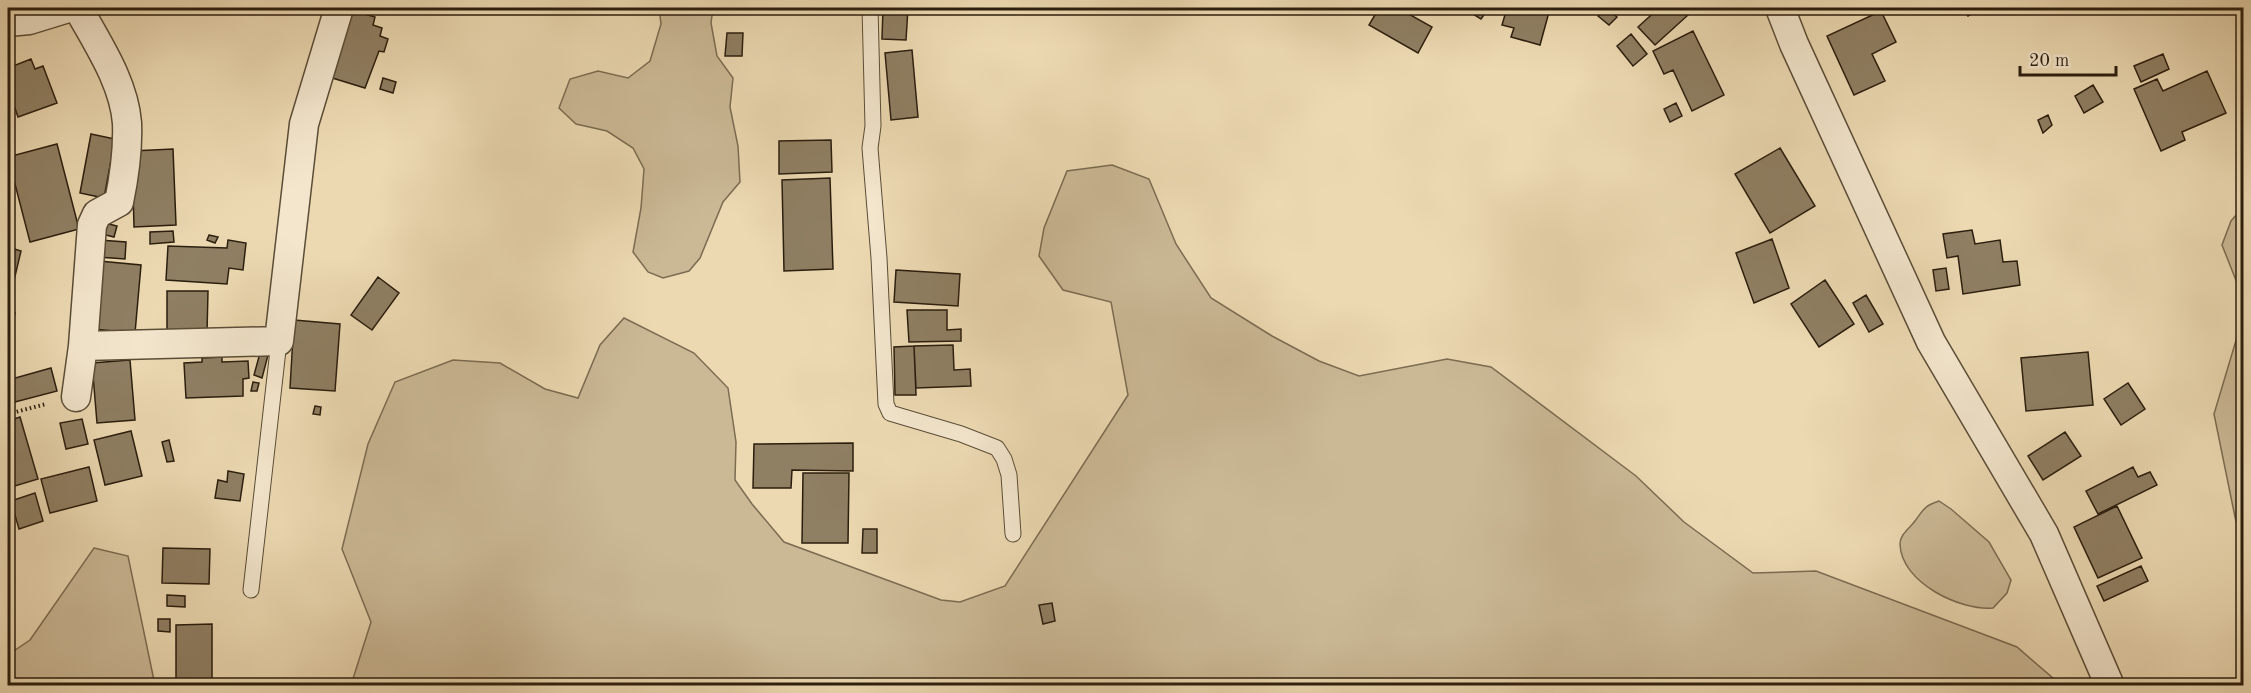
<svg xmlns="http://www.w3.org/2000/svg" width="2251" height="693" font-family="'Old Standard TT',serif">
<rect width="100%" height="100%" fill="#ecd9b2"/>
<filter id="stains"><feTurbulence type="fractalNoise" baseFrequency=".00333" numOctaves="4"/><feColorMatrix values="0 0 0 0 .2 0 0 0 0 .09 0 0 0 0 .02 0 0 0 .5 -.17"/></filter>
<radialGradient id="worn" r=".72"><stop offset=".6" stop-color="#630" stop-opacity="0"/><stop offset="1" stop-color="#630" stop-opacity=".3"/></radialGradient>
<path fill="#cbb996" stroke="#7b6c52" stroke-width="1.5" d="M659,8H713L711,23L717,56L733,78L730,107L738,146L740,182L723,202L700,258L689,271L663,278L648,272L633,252L641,208L644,169L633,148L607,131L576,124L559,108L570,79L598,71L628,78L650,61L661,24Z
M1112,165L1149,179L1176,244L1211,298L1272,336L1319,361L1359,376L1447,359L1491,367L1636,476L1684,522L1753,573L1816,571L2017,647L2061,685H351L371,622L342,549L368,444L395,382L453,360L500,363L545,389L578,398L600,345L624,318L694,353L728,388L736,442L735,480L752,504L784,542L941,600L960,602L1005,586L1128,395L1111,302L1063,290L1039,256L1044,228L1067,171Z
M2243,207V298L2222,245L2231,221Z
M2243,317V545L2235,517L2214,414Z
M1939,501L1951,509L1989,542L2011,580L2007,593L1993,608C1961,611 1901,583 1900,544C1900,534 1910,528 1915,521C1924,509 1924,506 1939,501Z
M94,548L128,556L155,685H8V655L30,640Z"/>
<path fill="#8f7f63" stroke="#2b1e0e" stroke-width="1.5" d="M883,8H908L906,40L882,39Z
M1379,8H1398L1432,27L1418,53L1369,25Z
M1463,8H1489L1481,19Z
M1507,8H1531L1549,12L1540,45L1511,37L1514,28L1502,25Z
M1606,8L1617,17L1609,25L1598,16Z
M1659,8H1682L1688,15L1655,45L1638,27Z
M1963,8H1981L1968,16Z
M351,10L375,17L373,25L382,28L380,36L388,39L384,52L379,51L365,88L329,77Z
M1881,11L1896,42L1872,54L1885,81L1854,95L1827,36Z
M1693,31L1724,95L1692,111L1673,70L1664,74L1653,51Z
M727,33H743L742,56H725Z
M1631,34L1647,54L1633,66L1617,46Z
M912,50L918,117L891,120L885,53Z
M2163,54L2169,69L2141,82L2134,66Z
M31,59L35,69L43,66L57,103L18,117L8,88V68Z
M2207,71L2226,113L2182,132L2185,140L2161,151L2134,89L2157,79L2163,91Z
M383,78L396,82L393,93L380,89Z
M2093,85L2103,102L2084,113L2075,96Z
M1676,103L1682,116L1670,122L1664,109Z
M2048,115L2052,125L2043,133L2038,120Z
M91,134L115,139L104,198L80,193Z
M831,140L832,172L779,174V141Z
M57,144L79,229L30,242L8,157Z
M1780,148L1815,206L1770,233L1735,174Z
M173,149L176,225L134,227L132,151Z
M830,178L833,269L784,271L782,180Z
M101,222L117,226L114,237L98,233Z
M1972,230L1975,244L2000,240L2003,262L2017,261L2020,285L1963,294L1958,256L1947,258L1943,234Z
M173,231L174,242L150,244V232Z
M209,235L218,237L215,243L207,240Z
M1772,239L1789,288L1754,303L1736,253Z
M99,240L126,242L125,259L98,257Z
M228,240L246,243L243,270L229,268L227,284L166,280L168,246L227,248Z
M8,247L21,251L11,293L8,292Z
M99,261L141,265L135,333L93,329Z
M1946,268L1949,289L1936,291L1933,270Z
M896,270L960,274L958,306L894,302Z
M378,277L399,293L372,330L351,315Z
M1825,280L1854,324L1819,347L1791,304Z
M167,291H208L207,333H167Z
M1866,295L1883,324L1869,332L1853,303Z
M907,310H947V330L961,329V341L909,342Z
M8,311L15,313L8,341Z
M294,320L340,324L335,391L290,388Z
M953,345L954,370L970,369L971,386L916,388L914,346Z
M914,346L916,395H895L894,347Z
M2088,352L2093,405L2026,411L2021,358Z
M260,353L268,355L262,378L254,375Z
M222,357V362L248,361L249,378L243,379V396L186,398L184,363L202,362V358Z
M130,360L135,420L97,423L92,363Z
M51,368L57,391L11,403L8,380Z
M253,382L259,383L257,391H251Z
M2128,383L2145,409L2121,425L2104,399Z
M315,406L321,407L320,415L313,414Z
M20,417L38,479L8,488V421Z
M82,419L88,444L66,449L60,423Z
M131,431L142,476L105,485L94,440Z
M2065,432L2081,456L2043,480L2028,456Z
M169,440L174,461L167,462L162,442Z
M853,443V471L792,470L791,488H753L754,444Z
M89,467L97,501L50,513L41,479Z
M2133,467L2138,477L2150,472L2157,485L2098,514L2086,491Z
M228,471L244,474L240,501L215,498L218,480L227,482Z
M803,473H849L848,543H802Z
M35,493L43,521L19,529L11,501Z
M2117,506L2142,558L2098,578L2074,527Z
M863,529H877V553H862Z
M163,548L210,549L209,584L162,583Z
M2141,566L2148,581L2104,601L2097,586Z
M167,595L185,596V607L167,606Z
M1052,603L1055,621L1043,624L1039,605Z
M158,619H170V632L158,631Z
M212,624V679H176V625Z"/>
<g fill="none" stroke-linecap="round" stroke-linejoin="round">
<g stroke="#5b4d37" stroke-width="17">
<path id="service" d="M870,8L873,126L870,148L879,258L886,404L890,413L961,434L997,448L1004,459L1009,475L1013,534
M251,590L279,341"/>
</g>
<g stroke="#5b4d37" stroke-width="31">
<path id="minor" d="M1780,8L1794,44L1931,342L2044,534L2110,686
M8,22L29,20L68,8
M83,346L279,341L304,124L339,8
M76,397L83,346L92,225L97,214L119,202C124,178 128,148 127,123C124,82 97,43 78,8"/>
</g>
<path stroke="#2b1e0e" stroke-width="4" stroke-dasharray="1.5 3" stroke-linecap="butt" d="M8,414L46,404"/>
<use href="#service" stroke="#f3e6cd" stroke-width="15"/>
<use href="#minor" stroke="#f3e6cd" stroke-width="28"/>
</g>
<rect width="2251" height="693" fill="none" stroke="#ecd9b2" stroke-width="30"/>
<rect x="9" y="9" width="2233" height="675" fill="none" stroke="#2b1e0e" stroke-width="3"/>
<rect x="15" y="15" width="2221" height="663" fill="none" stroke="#2b1e0e" stroke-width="1.5"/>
<path d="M2020 66v9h96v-9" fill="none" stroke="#2b1e0e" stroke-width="3"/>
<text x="2029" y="66" font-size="18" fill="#2b1e0e" stroke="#f3e6cd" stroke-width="4.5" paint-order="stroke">20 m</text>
<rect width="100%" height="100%" filter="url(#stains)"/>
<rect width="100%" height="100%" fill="url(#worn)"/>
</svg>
